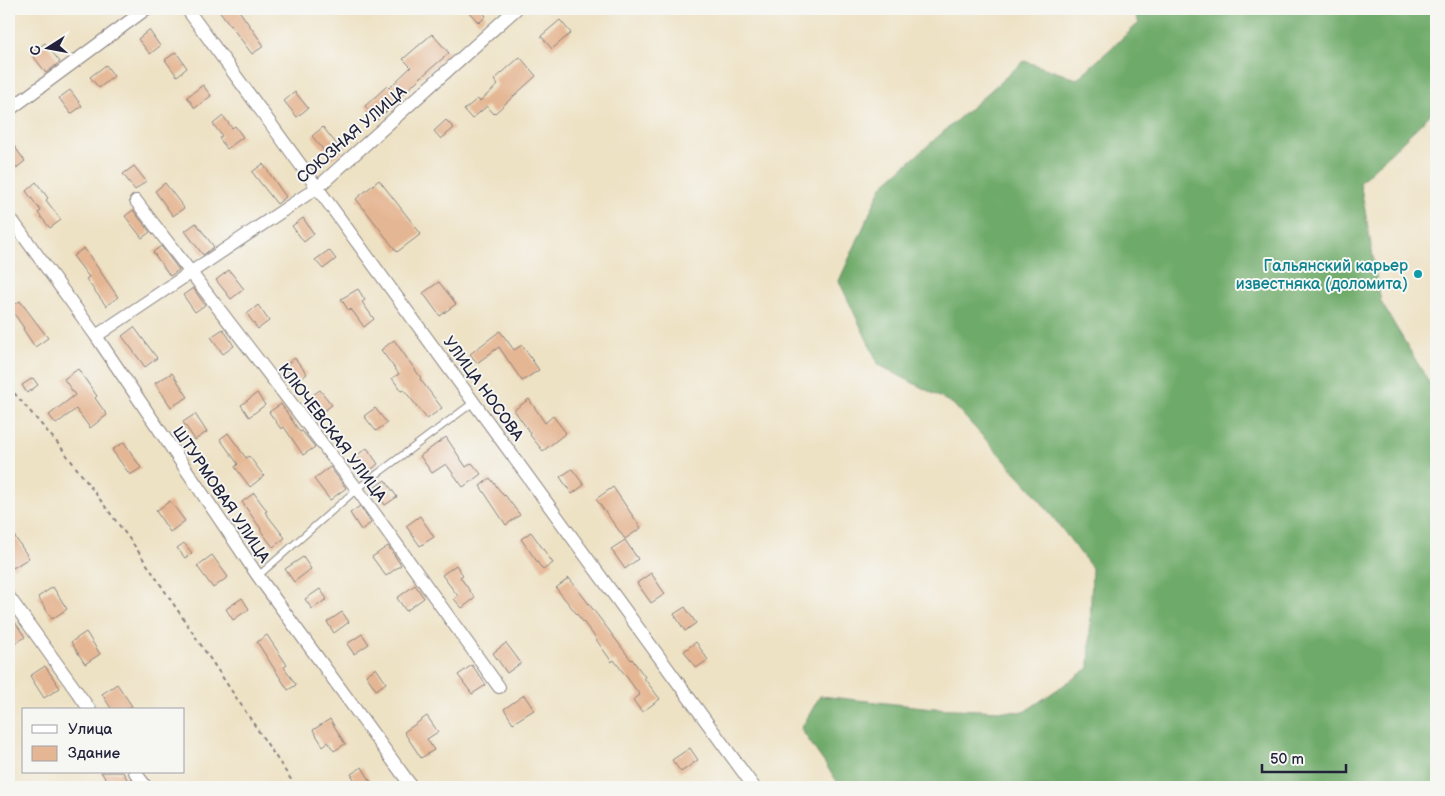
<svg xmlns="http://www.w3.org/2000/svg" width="1445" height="796" font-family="'Balsamiq Sans',sans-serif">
<rect width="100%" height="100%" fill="#f6f6f2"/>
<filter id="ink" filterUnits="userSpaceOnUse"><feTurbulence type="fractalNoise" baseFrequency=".02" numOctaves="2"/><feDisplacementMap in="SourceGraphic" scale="10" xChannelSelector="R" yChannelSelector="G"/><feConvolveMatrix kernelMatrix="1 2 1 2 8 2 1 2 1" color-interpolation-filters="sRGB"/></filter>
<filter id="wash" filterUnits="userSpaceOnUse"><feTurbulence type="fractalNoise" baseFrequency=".0096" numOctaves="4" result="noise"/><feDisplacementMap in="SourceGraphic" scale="20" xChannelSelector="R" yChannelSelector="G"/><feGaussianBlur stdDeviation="1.12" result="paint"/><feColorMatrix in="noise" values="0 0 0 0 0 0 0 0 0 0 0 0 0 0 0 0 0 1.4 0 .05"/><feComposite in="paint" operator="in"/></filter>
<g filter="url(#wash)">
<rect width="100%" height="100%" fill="#eee2c5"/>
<path fill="#6eaa69" stroke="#486652" d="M1133,9H1436V109L1360,182L1381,302L1436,394V787H841L801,729L820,696L933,708L1024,712L1089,668L1092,568L1032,490L953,404L879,365L839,281L882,186L1024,61L1077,79L1139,23Z"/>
<g id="blocks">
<path fill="#e5b693" d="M218,9H238L264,46L252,54Z
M466,9H480L486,16L479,23Z
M560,20L571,33L552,49L541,36Z
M149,30L160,46L150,54L138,39Z
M432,34L449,53L420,78L399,98L400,99L377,120L365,106L387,86L389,88L411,67L403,59Z
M45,43L60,62L46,73L31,53Z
M176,52L187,68L177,76L165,60Z
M520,57L536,76L494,114L487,106L472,119L464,110L477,99L480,101L498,85L494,80Z
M106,65L114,76L99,88L90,77Z
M203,85L211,96L195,108L187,97Z
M70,90L82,106L71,114L59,98Z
M295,92L308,108L297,117L284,101Z
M223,116L232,128L235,126L243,137L227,149L219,138L222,136L213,124Z
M446,120L454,128L441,139L434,131Z
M323,127L342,151L331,159L312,136Z
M9,139L25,161L9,174Z
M263,164L286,197L277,204L252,172Z
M134,166L146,181L135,190L123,174Z
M379,180L421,234L397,252L369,215L356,199Z
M36,182L48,198L46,200L61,220L50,228L38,213L41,211L26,191Z
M165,183L184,208L173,216L155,191Z
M133,210L150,232L142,238L125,216Z
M303,218L314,234L304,242L292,226Z
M196,223L214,247L203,255L185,231Z
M161,246L179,270L170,276L153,252Z
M84,248L118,297L106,306L86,279L89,277L73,256Z
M329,250L336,259L323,269L315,260Z
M229,270L244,289L231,299L216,280Z
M439,282L456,304L440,316L423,293Z
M193,288L205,305L195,312L183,295Z
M358,289L365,300L362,302L374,319L364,327L351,309L349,311L341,299Z
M20,301L48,338L35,347L23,329L24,328L10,308Z
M258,305L269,321L258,329L247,314Z
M134,327L157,358L145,367L122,336Z
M223,329L234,346L223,354L211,337Z
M500,331L514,350L522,345L539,370L522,381L499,347L477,363L470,354Z
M394,340L421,378L420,379L442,408L427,419L404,390L401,391L392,378L399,374L381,350Z
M295,358L307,374L296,382L284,366Z
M78,369L97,396L95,398L107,415L90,428L76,409L56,424L49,415L75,395L64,379Z
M172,373L188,397L171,407L155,383Z
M33,378L38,385L27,393L22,385Z
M320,390L332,405L321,413L309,398Z
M257,393L265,405L249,417L241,405Z
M529,399L545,423L553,416L566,433L543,451L530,435L531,434L514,410Z
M281,404L300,432L302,431L315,447L303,455L284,427L281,429L269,412Z
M375,408L387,423L376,431L364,416Z
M195,414L207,432L195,440L183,422Z
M228,433L246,458L249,456L264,476L250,487L235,467L238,464L220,439Z
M446,437L466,467L472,463L481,474L463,487L446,464L432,473L420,456Z
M124,442L141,468L130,475L112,450Z
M367,448L378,464L368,472L356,456Z
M330,467L346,488L330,500L314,479Z
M572,469L584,485L572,494L560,477Z
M490,478L504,496L505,495L520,515L506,525L480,486Z
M385,480L397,497L385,505L374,488Z
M613,487L641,528L625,539L596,499Z
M254,493L267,511L265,512L285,538L273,547L260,530L261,529L242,502Z
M170,501L185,521L170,532L156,511Z
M360,506L371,523L361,530L350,513Z
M420,516L434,537L420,546L406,526Z
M9,528L29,558L13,568L9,561Z
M531,532L553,563L543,570L521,539Z
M625,540L638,559L625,569L611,549Z
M184,543L192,553L185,558L177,548Z
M388,546L401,565L386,576L372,557Z
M212,555L228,577L213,588L197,566Z
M303,557L311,569L294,582L285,569Z
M456,565L463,575L460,577L475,598L462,608L454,599L458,596L442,575Z
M651,573L665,594L651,603L637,583Z
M569,578L608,629L631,660L632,659L645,677L644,678L660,699L642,712L633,700L640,695L614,660L612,662L595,638H596L556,588Z
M415,585L424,598L406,611L397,598Z
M53,587L67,609L52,619L38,597Z
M320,589L327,599L312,609L305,599Z
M242,598L249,609L233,620L226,609Z
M685,607L696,623L685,631L674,614Z
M342,612L349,622L334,633L327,622Z
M9,613L25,637L9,648Z
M86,632L100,654L85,664L71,642Z
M362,634L369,644L354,654L347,644Z
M267,635L287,665L284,667L296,685L288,690L257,642Z
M696,642L708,660L696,668L684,651Z
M506,643L521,663L507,673L493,653Z
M472,665L486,685L472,694L458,675Z
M45,666L60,688L44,698L30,676Z
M376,668L386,683L376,690L366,675Z
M117,684L132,706L126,710H112L102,694Z
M524,695L534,710L513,723L504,709Z
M427,716L438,732L427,739L434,750L421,758L404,732Z
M330,719L345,744L334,751L328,742L323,746L313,730Z
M690,748L698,760L681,772L672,760Z
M362,767L374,787H359L351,774Z
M101,772H123L129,783L122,787H111Z"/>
</g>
</g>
<g filter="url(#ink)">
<use href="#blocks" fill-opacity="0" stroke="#888280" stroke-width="1"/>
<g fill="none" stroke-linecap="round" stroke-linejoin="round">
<g stroke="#888280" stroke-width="8">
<path id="lane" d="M258,576L357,489L474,402"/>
</g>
<g stroke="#888280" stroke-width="14">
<path id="street" d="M187,9L754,787
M9,110L146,9
M136,201L357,489L499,687
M9,216L96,336L258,576L412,787
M96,336L318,187L516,9
M9,597L90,710
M135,772L146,787"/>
</g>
<path stroke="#888280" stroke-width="2" stroke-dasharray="4 4" stroke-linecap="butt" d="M9,387L60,446L134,545L296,787"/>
<use href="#lane" stroke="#fff" stroke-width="6"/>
<use href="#street" stroke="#fff" stroke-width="12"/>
</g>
</g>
<circle fill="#0f9aa8" stroke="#f6f6f2" stroke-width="2" cx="1418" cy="274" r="5"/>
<g text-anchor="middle" stroke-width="4" stroke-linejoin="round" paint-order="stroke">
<g font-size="16" fill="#22223b" stroke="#f6f6f2">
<text transform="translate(351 134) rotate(-41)" y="6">СОЮЗНАЯ УЛИЦА</text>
<text transform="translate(484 388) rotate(54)" y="6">УЛИЦА НОСОВА</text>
<text transform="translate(333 432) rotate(53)" y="6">КЛЮЧЕВСКАЯ УЛИЦА</text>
<text transform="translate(222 494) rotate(56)" y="6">ШТУРМОВАЯ УЛИЦА</text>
</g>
<g font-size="16" fill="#0d838f" stroke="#f6f6f2" text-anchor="end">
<text x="1408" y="271">Гальянский карьер<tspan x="1408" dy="18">известняка (доломита)</tspan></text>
</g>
</g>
<rect width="1445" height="796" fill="none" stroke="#f6f6f2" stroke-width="30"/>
<rect x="22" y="708" width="162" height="65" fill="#f6f6f2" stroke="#a1a1a9"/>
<rect x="32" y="725" width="25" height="8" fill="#ffffff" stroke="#a1a1a9"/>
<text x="68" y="734" font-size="15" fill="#22223b">Улица</text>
<rect x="32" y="746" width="25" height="15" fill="#e5b693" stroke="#a1a1a9"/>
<text x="68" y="758" font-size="15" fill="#22223b">Здание</text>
<g transform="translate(48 48) rotate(259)" stroke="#f6f6f2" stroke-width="4" paint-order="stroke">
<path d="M0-4L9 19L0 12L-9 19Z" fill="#22223b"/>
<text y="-8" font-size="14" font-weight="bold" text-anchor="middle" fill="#22223b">С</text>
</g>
<path d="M1262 764v8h84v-8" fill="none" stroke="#22223b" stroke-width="2.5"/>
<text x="1270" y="764" font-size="15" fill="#22223b" stroke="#f6f6f2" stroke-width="4" paint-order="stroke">50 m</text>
</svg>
